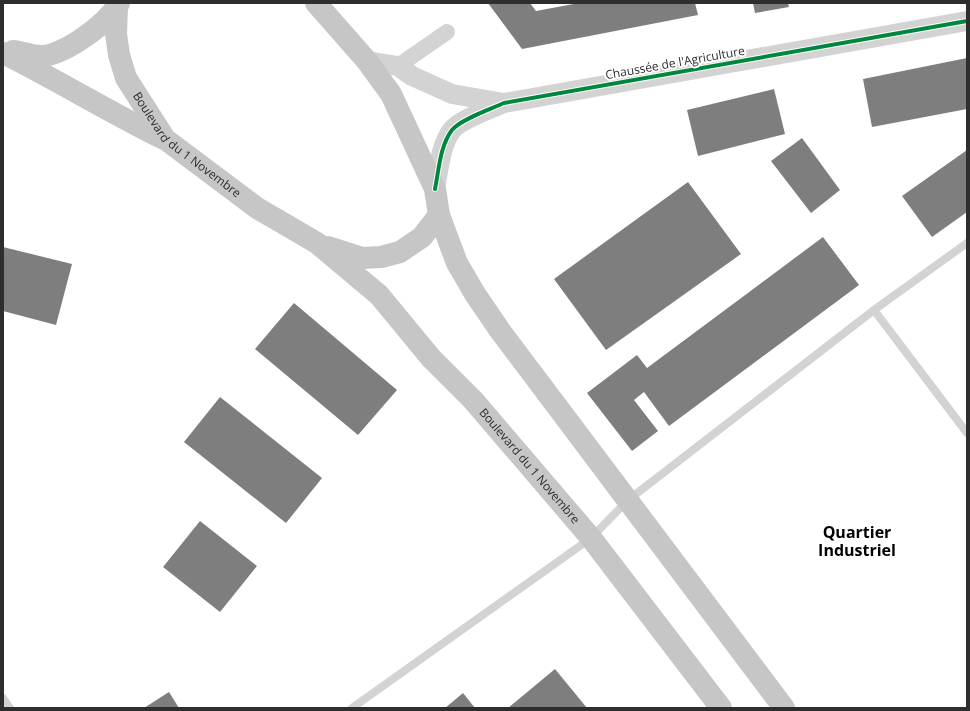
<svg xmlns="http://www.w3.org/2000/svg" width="970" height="711" font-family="'Open Sans',sans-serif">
<rect width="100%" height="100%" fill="#fff"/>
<path fill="#7e7e7e" d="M488,3H530L536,11L579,3H695L698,15L522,49Z
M753,3H788L789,7L755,13Z
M967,58V109L872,127L863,79Z
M774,89L785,134L698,156L687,110Z
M802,138L840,190L811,213L771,161Z
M967,150V212L932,237L902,196Z
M688,182L741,254L606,350L554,279Z
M823,237L859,285L669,426L644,392L634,400L658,431L632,451L587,393L637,355L647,368Z
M3,247L72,264L56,325L3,311Z
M294,303L397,390L358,435L255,349Z
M220,397L322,478L286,523L184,442Z
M200,521L257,566L220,612L163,567Z
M555,669L587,708H508Z
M169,692L179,708H144Z
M463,693L475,708H445Z"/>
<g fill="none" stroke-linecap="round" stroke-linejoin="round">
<path stroke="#d3d3d3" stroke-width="8" d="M874,310L967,433
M3,698L10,708
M352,708L591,538L627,501L874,310L967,243"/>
<path stroke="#d3d3d3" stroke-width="16" d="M398,66L447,32"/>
<path stroke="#d3d3d3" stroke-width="20" d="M367,61L398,66L412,76L452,94L504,103
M435,189C439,169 440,146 452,130C461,119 491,109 504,103L967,21"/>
<g stroke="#c6c6c6" stroke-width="22">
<path d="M316,3L367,61L391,94L435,189L439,215L457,263L475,294L501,332L784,708"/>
<path id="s1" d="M117,6L116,34L119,55L126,78L165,139L257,208L317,243L379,295L431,358L473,400L591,538L721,708"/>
<path d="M13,51C22,52 35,57 44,56C68,52 107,24 119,3"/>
<path d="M3,53C57,80 109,112 164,139"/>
<path d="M328,247L362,258L381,257L400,252L422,237L439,215"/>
</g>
<g stroke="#fff" stroke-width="6">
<path id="cycleway" d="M435,189C439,169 440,146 452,130C461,119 491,109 504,103L967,21"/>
</g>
<use href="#cycleway" stroke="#00873e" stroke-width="4"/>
</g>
<g text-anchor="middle" stroke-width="4" stroke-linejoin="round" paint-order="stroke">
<g font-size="12" fill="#2e2e2e" stroke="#fff">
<text transform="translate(675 63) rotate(-10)" y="4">Chaussée de l'Agriculture</text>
<text dy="4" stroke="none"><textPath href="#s1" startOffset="165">Boulevard du 1 Novembre</textPath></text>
<text dy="4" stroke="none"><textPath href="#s1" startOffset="639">Boulevard du 1 Novembre</textPath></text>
</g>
<g font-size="16" font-weight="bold" fill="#000" stroke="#fff">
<text x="857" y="538">Quartier<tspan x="857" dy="18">Industriel</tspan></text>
</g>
</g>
<rect width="970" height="711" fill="none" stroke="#2e2e2e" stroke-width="8"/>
</svg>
